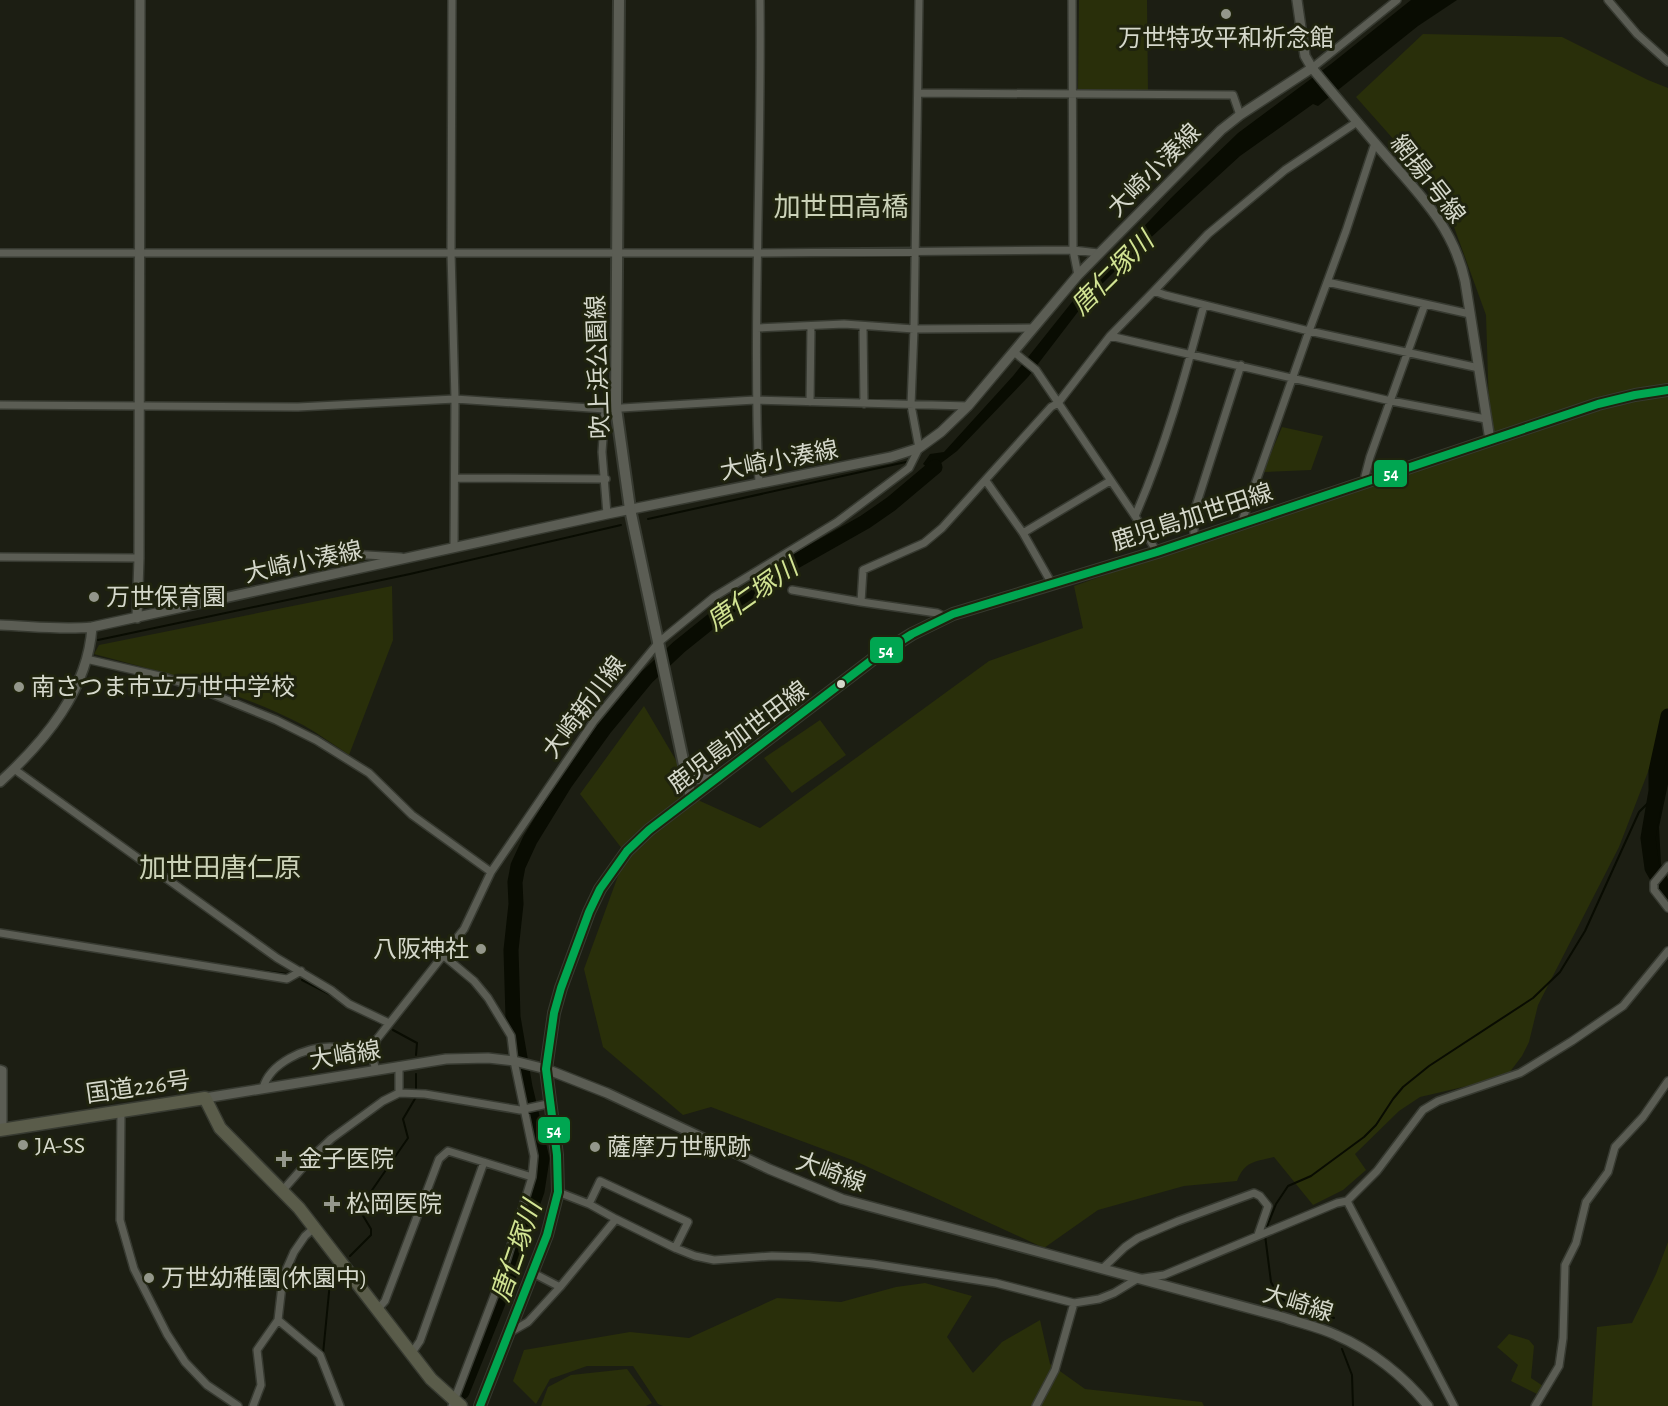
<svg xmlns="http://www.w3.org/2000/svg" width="1668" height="1406" font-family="'Alegreya Sans','Noto Sans JP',sans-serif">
<rect width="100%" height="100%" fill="#1c1e13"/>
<path fill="#292f0a" d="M1079,0H1147L1148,94L1078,92Z
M1423,34L1562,37L1648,80L1668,88V720L1619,847L1538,1005L1529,1042L1522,1056L1506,1077L1420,1097L1399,1111L1355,1154L1366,1170L1343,1190L1313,1205L1274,1157C1254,1162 1245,1161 1237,1181L1184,1186L1098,1210L1044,1248L855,1161L711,1107L683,1115L603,1047L584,969L626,854L580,794L644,706L700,801L760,828L989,661L1083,628L1074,586L1490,440L1486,315L1442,194L1356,97Z
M1282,427L1323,436L1311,470L1263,472Z
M392,586L393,640L349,755C334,745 319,734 303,725C237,691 166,673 94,654L99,645Z
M820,720L846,755L792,793L764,758Z
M1668,1242V1406H1592L1597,1327L1632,1323L1656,1274Z
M925,1283L972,1296L947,1337L973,1373L1002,1342L1040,1320L1050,1364L1085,1389L1202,1402L1204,1406H663L658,1404L633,1366H587L550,1379L536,1404L513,1381L524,1350L630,1332L689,1338L777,1298L841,1302L896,1287Z
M1509,1334L1529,1340L1534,1346L1531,1378L1543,1386L1537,1394L1511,1381L1518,1365L1497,1347Z
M627,1369L652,1403L646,1406H541L548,1387L571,1375Z"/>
<path fill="#090c02" d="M1411,0H1457L1418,26L1318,106L1313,104L1240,156L1123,263L1090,296L1028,377L957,451L920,479L927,467L923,464L930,454L944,452L1013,376L1072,302L1171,198L1238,133L1331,64Z
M1668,745V784L1659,827L1661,864L1668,879V899C1638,862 1660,788 1668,745Z"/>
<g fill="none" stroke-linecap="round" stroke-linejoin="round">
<path stroke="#090c02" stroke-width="2" d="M648,519L906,462
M98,640L410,574L621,525
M116,948L184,959
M237,968L288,974
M302,980L335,997
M374,1020L382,1024
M393,1030L417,1043L416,1055
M416,1090V1074
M1266,1229L1276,1204L1288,1186L1311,1176L1364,1137L1376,1125L1393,1099L1403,1087L1429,1066L1533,998L1560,972L1585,931L1639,812L1654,797
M1265,1235L1271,1282L1278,1295L1286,1302L1334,1318
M350,1256L371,1235V1229L359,1209L408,1138L403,1119L416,1097
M1342,1349L1352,1375L1353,1406
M323,1354L330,1282"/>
<path stroke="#090c02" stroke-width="15" d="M1668,716L1656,771V791L1648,838L1652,868L1668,896
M462,1392L512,1268L517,1247L537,1191L542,1159L525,1087L513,1017L511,950L516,904L515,882L518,866L530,840L565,783L604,729L647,677L679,647L740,598L796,561L865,522L891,504L935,467"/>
<g stroke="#373a31" stroke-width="10">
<path id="minor" d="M452,0L451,253L455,399L454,548
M1072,0L1073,250L1078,275
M1608,0L1637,34L1668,62
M1312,68L1397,0
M918,93L1233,95L1240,115
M0,253H758L1073,250L1098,253
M1327,282L1470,314
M1154,291L1208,234L1285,170L1357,122
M863,326L864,404
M757,328L844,324L914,329L1034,328
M1110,336L1154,291L1165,295L1309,331L1479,368
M1014,352L1036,370L1135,516L1157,552
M810,402L811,326
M0,405L298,407L455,399L605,409L755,400L968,406
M605,409L602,452L607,514
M455,478L606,479
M986,481L1023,533L1052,584
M1368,482L1365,476L1370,457L1425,304
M759,484C752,323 762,161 760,0
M1135,516C1165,448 1185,376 1204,305
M1241,524L1309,331L1346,231L1375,143
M1023,533L1110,481
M1194,540V512L1241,365
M350,554L401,557
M0,557L139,558
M792,590L861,602
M945,617L937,613L861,602L863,570L924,543L942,528L1051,407L1058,403L1110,336L1391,401L1486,419
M86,659L164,677L200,689L276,720L316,740L369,773L412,815L491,872
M14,769L277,958L331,990L349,1004L389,1023
M1668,866L1654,883V890L1668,908
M0,933L287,979L301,971
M444,956L474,981L488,998L511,1036L514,1061L534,1156L532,1177L501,1278L452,1406
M399,1066V1093
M0,1069L3,1070V1130
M376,1071L372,1055L377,1039L464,929L491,872L594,721L659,642L714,597L837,522L909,468L919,448L911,405L914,329L919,0
M263,1088C270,1063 305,1047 330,1047C344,1047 359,1052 372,1055
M121,1110L120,1220L134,1269L167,1334L185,1362L207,1385L238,1406
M283,1190L312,1157L331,1139L383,1101L399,1093L425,1094L520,1110L552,1103
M558,1192L589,1204L616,1219L675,1248L695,1256L714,1260L772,1256L809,1257L873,1264L996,1283L1074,1303L1099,1299L1114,1293L1137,1279L1164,1275L1337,1203L1347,1201L1377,1171L1423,1110L1438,1101L1520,1073L1572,1041L1623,1006L1668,951
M1347,1201L1454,1406
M589,1204L600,1181L688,1222L675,1248
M1103,1268L1125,1247L1138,1238L1178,1221L1254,1193L1260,1196L1268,1206L1258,1235
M533,1273L560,1287L616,1219
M377,1310L385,1301L439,1159L448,1151L532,1177
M278,1320L320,1355L340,1406
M509,1333L528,1322L560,1287
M411,1354L420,1341L484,1162
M253,1406L261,1385L257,1350L278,1320L283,1277L294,1252L305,1236L314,1228
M1036,1406L1055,1370L1074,1303
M1535,1406L1559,1366L1563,1338L1565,1265L1576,1243L1586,1202L1608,1172L1615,1147L1643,1117L1668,1081"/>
</g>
<g stroke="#373a31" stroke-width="12">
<path id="tertiary" d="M1297,0L1305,56L1312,68C1335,96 1358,123 1381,150C1417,192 1453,225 1465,281L1490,440
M137,618L139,558L140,0
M0,625C31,626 61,630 92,627L607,514L891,457L919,448L941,432L968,406L1078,275L1221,130L1240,115L1312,68
M0,782C45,741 88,690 92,627
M205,1098L446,1059L488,1058L514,1061L546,1069L607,1093L769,1169L842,1199L1282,1317C1300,1323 1319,1327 1336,1335C1371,1350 1404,1376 1428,1406"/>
</g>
<g stroke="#373a31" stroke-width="14">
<path id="secondary" d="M619,0L616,408L630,509L691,798
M685,772L700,779H716"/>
</g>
<g stroke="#373a31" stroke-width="14">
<path id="primary" d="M480,1406L547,1235L558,1192L557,1155L546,1069L554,1013L561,988L589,912L600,889L627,851L649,830L877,656L912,634L953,614L1157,552L1598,404L1635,395L1668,390"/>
</g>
<g stroke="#373a31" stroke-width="15">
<path id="trunk" d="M0,1130L205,1098L220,1128L299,1208L431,1379L461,1406"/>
</g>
<use href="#minor" stroke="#5b5d54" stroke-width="7"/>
<use href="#tertiary" stroke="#5b5d54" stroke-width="9"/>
<use href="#secondary" stroke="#5b5d54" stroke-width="10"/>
<use href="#primary" stroke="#585a4a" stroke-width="10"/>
<use href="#trunk" stroke="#5a5c4a" stroke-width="12"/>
<g stroke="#1f230e" stroke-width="12">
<path id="bus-1" d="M480,1406L547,1235L558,1192L557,1155L546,1069L554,1013L561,988L589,912L600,889L627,851L649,830L877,656L912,634L953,614L1157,552L1598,404L1635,395L1668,390"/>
</g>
<use href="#bus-1" stroke="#00a651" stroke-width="8"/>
</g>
<g fill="#94978b" stroke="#1f230e" stroke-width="2">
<circle cx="1226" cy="14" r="6"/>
<circle cx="94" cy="597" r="6"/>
<circle cx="19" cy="687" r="6"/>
<circle cx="481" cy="949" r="6"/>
<circle cx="23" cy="1145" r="6"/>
<circle cx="595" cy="1147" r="6"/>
<path d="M281 1150h6v6h6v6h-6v6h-6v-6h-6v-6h6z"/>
<path d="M329 1195h6v6h6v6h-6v6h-6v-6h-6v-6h6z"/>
<circle cx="149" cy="1278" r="6"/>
</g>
<circle fill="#d5d8cb" stroke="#1f230e" stroke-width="2" cx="841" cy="684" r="5"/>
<g text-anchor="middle" stroke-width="6" stroke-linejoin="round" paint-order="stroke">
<g font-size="24" fill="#d5d8cb" stroke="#1f230e" text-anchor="start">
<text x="1226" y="46" text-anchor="middle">万世特攻平和祈念館</text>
<text x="106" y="605">万世保育園</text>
<text x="31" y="695">南さつま市立万世中学校</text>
<text x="469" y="957" text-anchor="end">八阪神社</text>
<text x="35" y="1153">JA-SS</text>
<text x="607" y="1155">薩摩万世駅跡</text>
<text x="298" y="1167">金子医院</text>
<text x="346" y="1212">松岡医院</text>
<text x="161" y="1286">万世幼稚園(休園中)</text>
</g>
<g font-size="24" fill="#d5d8cb" stroke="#1f230e">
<text transform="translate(1154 170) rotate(-45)" y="8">大崎小湊線</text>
<text transform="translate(1428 179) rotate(52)" y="8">網揚1号線</text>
<text transform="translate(598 367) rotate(-92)" y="8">吹上浜公園線</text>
<text transform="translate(779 460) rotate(-11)" y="8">大崎小湊線</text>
<text transform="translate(1192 517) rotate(-18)" y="8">鹿児島加世田線</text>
<text transform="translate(303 562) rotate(-12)" y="8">大崎小湊線</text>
<text transform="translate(584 707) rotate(-53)" y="8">大崎新川線</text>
<text transform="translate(738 737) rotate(-37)" y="8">鹿児島加世田線</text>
<text transform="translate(345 1055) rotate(-9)" y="8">大崎線</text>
<text transform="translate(138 1087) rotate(-8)" y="8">国道226号</text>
<text transform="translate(831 1172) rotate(20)" y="8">大崎線</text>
<text transform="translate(1298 1303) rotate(17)" y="8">大崎線</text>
</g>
<g font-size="26" font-style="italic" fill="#d2e493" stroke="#1f230e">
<text transform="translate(1112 273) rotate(-45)" y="9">唐仁塚川</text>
<text transform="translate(752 594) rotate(-35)" y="9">唐仁塚川</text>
<text transform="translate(516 1251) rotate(-71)" y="9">唐仁塚川</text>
</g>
<g font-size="27" fill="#cbd2b8" stroke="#1f230e">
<text x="841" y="216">加世田高橋</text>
<text x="220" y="877">加世田唐仁原</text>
</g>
</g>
<g stroke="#1f230e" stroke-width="2">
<rect x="1373" y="459" width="35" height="29" rx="6" fill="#00a651"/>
<rect x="869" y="636" width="35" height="28" rx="6" fill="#00a651"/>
<rect x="537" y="1116" width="34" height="28" rx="6" fill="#00a651"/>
</g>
<g font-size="16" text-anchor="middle" font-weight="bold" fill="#fff">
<text x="1391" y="479">54</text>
<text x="886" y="656">54</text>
<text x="554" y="1136">54</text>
</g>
</svg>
